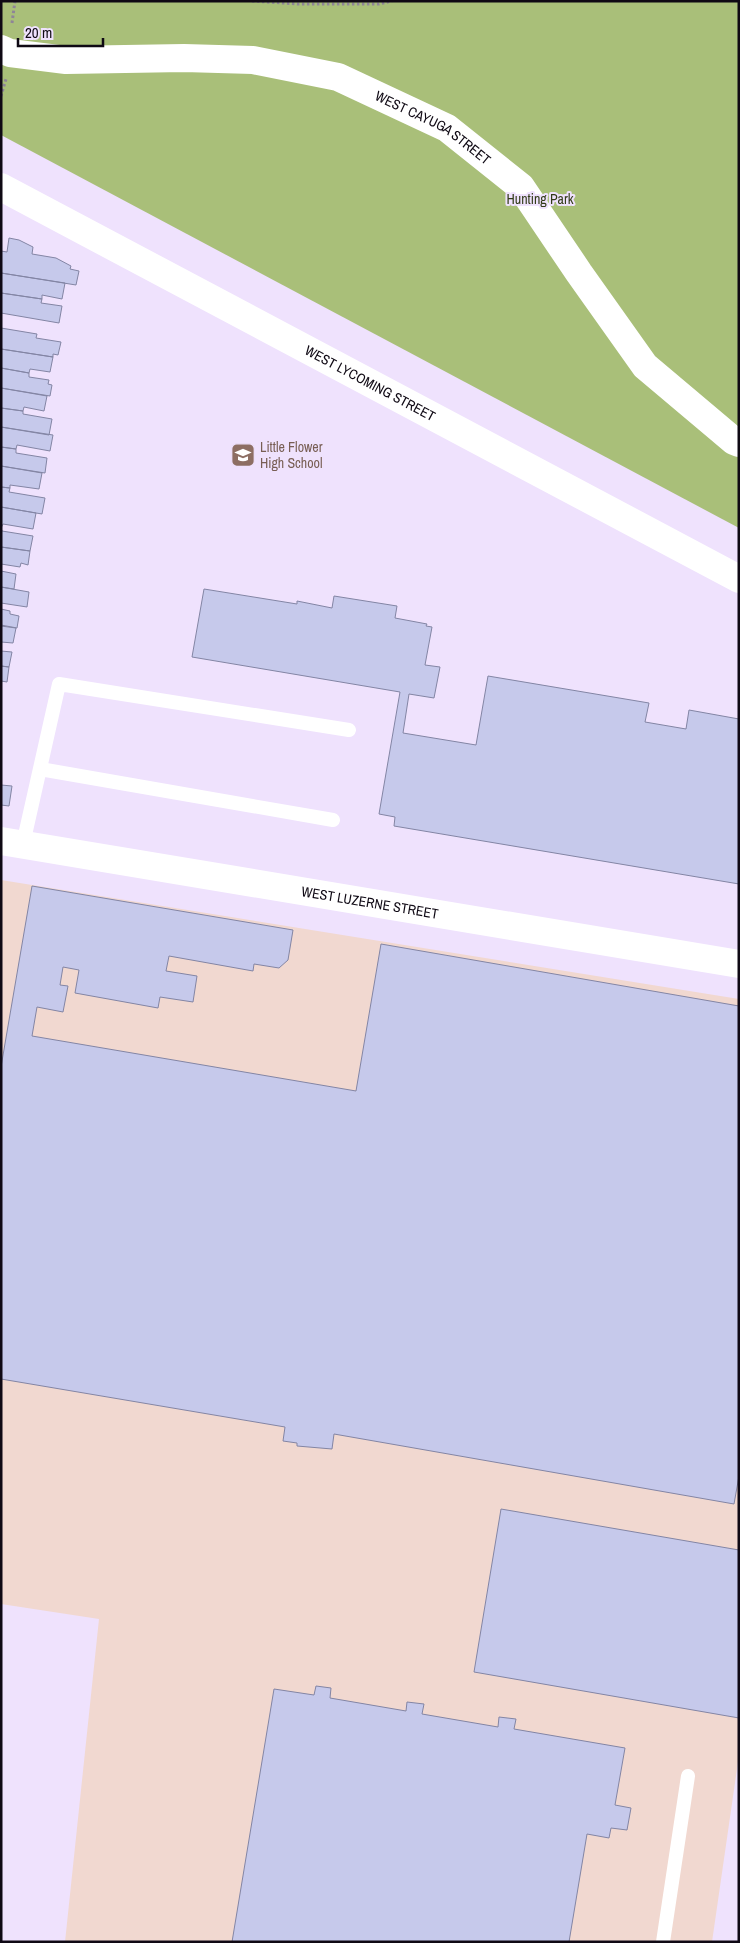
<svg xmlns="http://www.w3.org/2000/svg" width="740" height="1943" font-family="'Archivo Narrow',sans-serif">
<rect width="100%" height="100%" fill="#efe2fd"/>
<path fill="#f1d8d0" d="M1,880L739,999V1755L712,1942H65L99,1619L1,1604Z"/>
<path fill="#a9bf79" d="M1,1H739V528L1,135Z"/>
<path fill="#c6c9eb" stroke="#8385a4" d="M9,238L19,240L33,247L32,254L56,258L71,266L70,269L79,271L76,285L1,273V251L7,252Z
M1,273L65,283L62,299L42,295V299L1,293Z
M1,293L42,299L41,303L62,306L59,323L1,313Z
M1,328L37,334L36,338L61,342L58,355L53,354V357L1,349Z
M1,349L53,357L50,372L30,369L29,373L1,368Z
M1,368L29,373V377L49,380L48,384L52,385L50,396L1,388Z
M1,388L47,396L44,411L24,407L23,411L1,408Z
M1,408L23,411V414L52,419L49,435L1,427Z
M1,427L53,435L50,451L17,445L16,449L1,447Z
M1,447L16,449V453L47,458L45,473L1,466Z
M1,466L42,473L39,489L10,485V488L1,487Z
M1,487L10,488L9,492L45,498L42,514L1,507Z
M1,507L36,513L33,529L3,524L1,528Z
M1,528L2,531L33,536L30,551L1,547Z
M1,547L30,551L28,565L21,563L20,567L1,564Z
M1,571L16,574L14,589L1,587Z
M1,587L29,592L27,607L1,603Z
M204,589L297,604V601L332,608L334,596L397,606L395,618L427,624L426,626L432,627L425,665L440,667L434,698L409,694L403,733L476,745L488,676L649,703L645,722L686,729L689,710L739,719V884L394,826L395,817L379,814L400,692L192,657Z
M1,609L10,611V614L19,616L17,628L1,625Z
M1,626L16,628L13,643L1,642Z
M1,651L12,652L9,667L1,666Z
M1,666L9,667L7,682L1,681Z
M1,785L12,786L9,806L1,805Z
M32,886L293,930L288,960L279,968L254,964L253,971L169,956L166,971L197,976L193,1002L160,997L158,1008L75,993L79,970L63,967L60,985L68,986L63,1012L37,1007L32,1036L356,1091L381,944L739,1006V1476L734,1504L334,1434L332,1449L297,1446V1443L283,1441L285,1427L1,1379V1067Z
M501,1509L739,1550V1718L474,1672Z
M316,1686L331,1688L330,1698L406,1711L407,1702L424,1704L422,1714L498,1727L499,1717L516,1719L514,1729L625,1748L615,1805L631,1808L627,1830L611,1828L609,1838L587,1834L569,1942H232L274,1689L314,1695Z"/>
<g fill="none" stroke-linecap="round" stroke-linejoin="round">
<path stroke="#8e8498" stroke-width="3" stroke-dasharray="2.5 2.5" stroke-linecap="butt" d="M252,1L298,4H379L392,1
M12,23L15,1
M1,96L6,79"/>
<path stroke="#fff" stroke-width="14" d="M40,769L333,820
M23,844L59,684L349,730
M663,1942L688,1776"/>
<g stroke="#fff" stroke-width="28">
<path id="s1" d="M1,49L10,53L66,60L184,58L253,60L338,77L447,128L521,187L579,273L645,366L734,441L739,443"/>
<path id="s2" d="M1,187L739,579"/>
</g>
<path stroke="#fff" stroke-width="28" id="s3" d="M1,841L739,964"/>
</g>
<defs>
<g id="school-square" transform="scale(1.25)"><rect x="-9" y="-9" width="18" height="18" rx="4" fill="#8d6e63" stroke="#efe2fd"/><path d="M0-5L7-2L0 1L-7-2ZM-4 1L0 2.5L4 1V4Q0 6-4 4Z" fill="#fff"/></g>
</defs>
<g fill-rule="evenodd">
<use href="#school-square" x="243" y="455"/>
</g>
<g text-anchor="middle" stroke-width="4" stroke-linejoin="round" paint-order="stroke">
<g font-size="14" fill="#0f0914" stroke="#efe2fd">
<text dy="5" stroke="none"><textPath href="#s1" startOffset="448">WEST CAYUGA STREET</textPath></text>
<text dy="5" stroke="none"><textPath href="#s2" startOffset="418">WEST LYCOMING STREET</textPath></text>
<text dy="5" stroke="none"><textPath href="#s3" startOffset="374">WEST LUZERNE STREET</textPath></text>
</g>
<g font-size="14" fill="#313b18" stroke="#efe2fd">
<text x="540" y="204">Hunting Park</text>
</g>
<g font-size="14" fill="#785e54" stroke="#efe2fd" text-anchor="start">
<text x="260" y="452">Little Flower<tspan x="260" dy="16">High School</tspan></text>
</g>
</g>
<rect width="740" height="1943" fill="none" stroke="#0f0914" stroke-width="5"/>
<path d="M18 38v8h85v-8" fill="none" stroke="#0f0914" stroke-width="2.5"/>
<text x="25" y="38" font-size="15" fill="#0f0914" stroke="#efe2fd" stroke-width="4" paint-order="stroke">20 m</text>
</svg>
